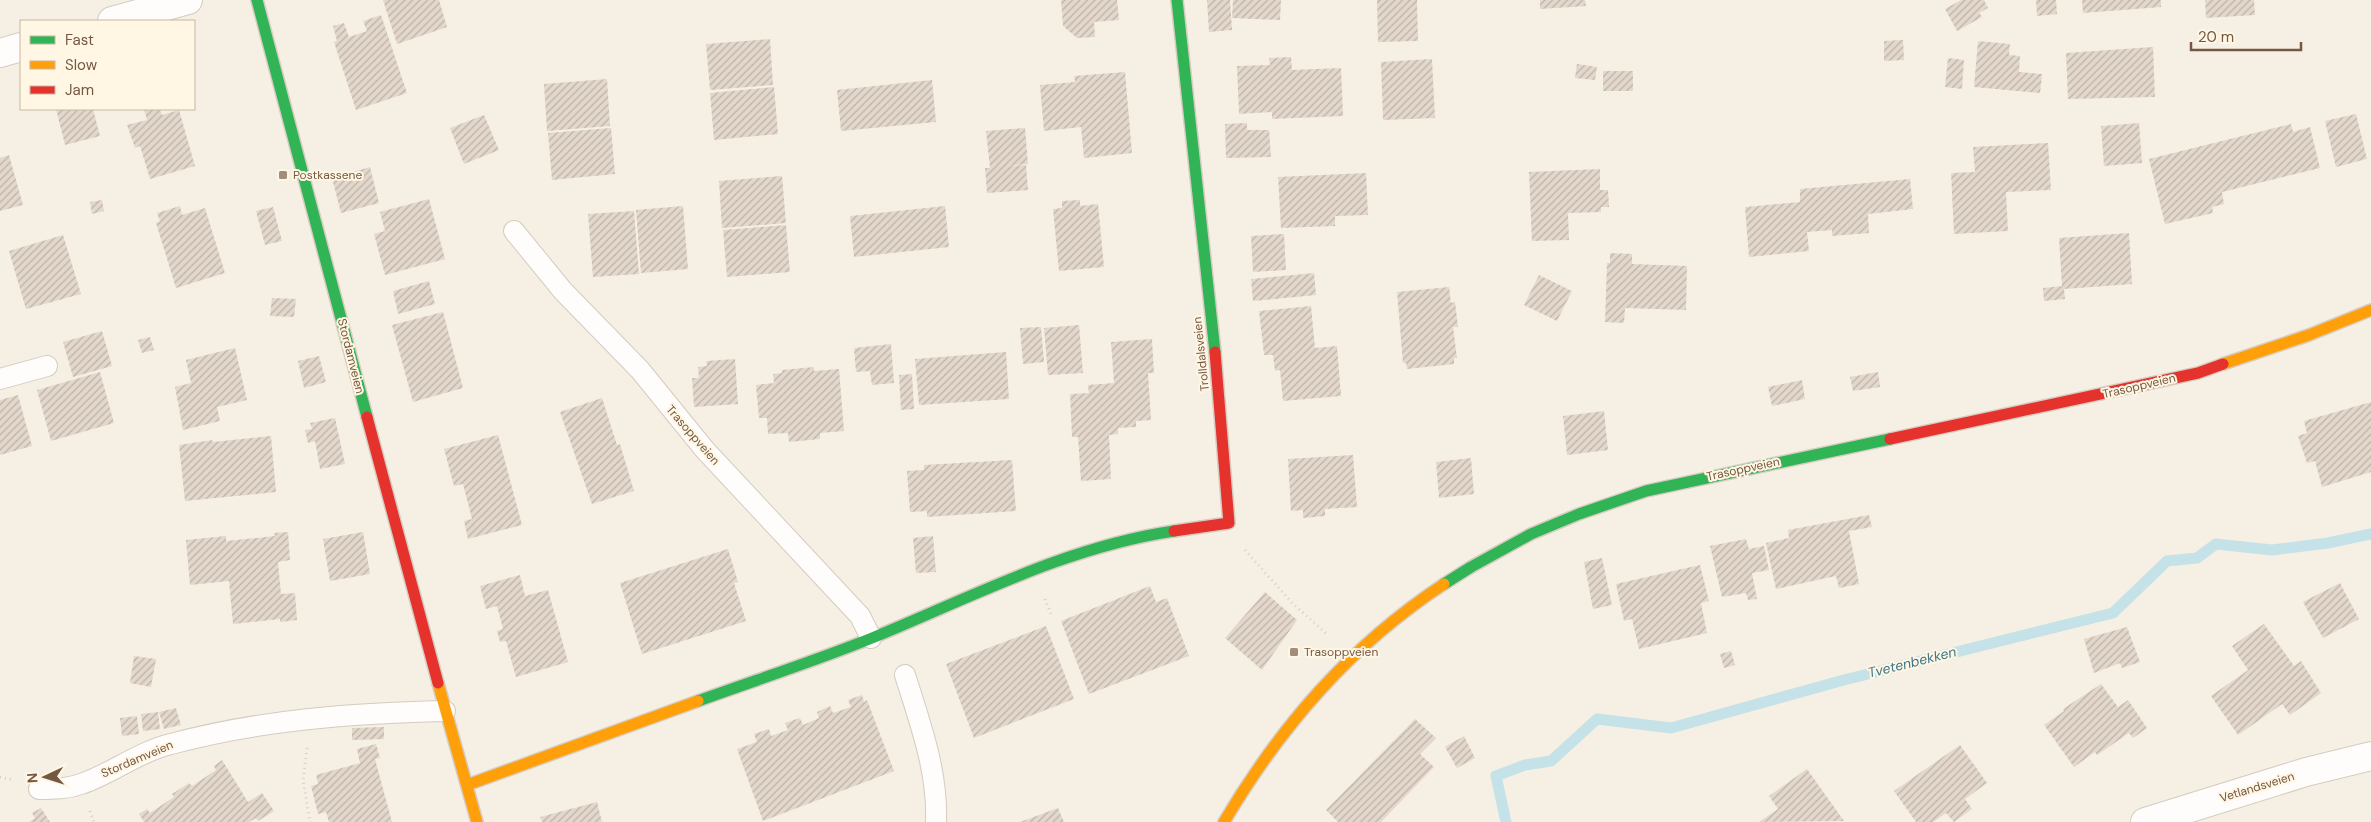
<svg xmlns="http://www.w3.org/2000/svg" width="2371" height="822" font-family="'DM Sans',sans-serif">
<defs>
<pattern id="building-hatch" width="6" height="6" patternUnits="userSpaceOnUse" patternTransform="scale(1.25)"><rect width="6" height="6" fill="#e3d8cb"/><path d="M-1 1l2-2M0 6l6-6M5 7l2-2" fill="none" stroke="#bdb2a6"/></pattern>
</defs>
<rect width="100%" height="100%" fill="#f6f0e4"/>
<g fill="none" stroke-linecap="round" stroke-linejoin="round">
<path stroke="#c4e2e8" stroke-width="11" d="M1506,822L1496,776L1525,765L1551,761L1597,719L1671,728L1844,680L2113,613L2167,561L2197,558L2216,544L2272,550L2328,543L2371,534"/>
</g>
<path fill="url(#building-hatch)" d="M383,0H439L447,27L397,44Z
M1061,0H1117L1119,20L1094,22L1095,37L1077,38L1063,26Z
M1207,0H1230L1232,30L1209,32Z
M1233,0H1281L1280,20L1232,18Z
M1377,0H1417L1418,41L1378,42Z
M1540,0H1585L1586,6L1540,9Z
M1961,0H1984L1988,8L1979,13L1982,17L1957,31L1945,9Z
M2036,0H2056L2057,14L2037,16Z
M2082,0H2161V7L2083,13Z
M2205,0H2254L2255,15L2206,18Z
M381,15L407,93L356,110L334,42L337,41L333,26L344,23L349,37L367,31L363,21Z
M770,39L773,85L710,90L706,44Z
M1903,40L1904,60L1884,61V41Z
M1978,41L2010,44L2009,55L2020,56L2019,72L2042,74L2040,93L1974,87Z
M2153,47L2155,97L2068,99L2066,53Z
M1291,57L1292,70L1341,68L1343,116L1272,119V112L1239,114L1237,66L1270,65L1269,58Z
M1948,58L1964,60L1962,89L1945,87Z
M1432,59L1435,118L1383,120L1381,62Z
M1577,64L1597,67L1595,80L1575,78Z
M1603,71H1633V91H1603Z
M1125,72L1132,153L1084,158L1081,127L1044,131L1040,85L1075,82L1074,76Z
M607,79L610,126L547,131L544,84Z
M932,80L936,122L841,131L837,90Z
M774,87L778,134L714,140L710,93Z
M56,109H93L100,136L65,145Z
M144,109H160L162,115L179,110L195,166L150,179L140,146L135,148L127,125L147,120Z
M2356,114L2367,159L2336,167L2325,121Z
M484,115L499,150L464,164L450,128Z
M1247,123V130H1269L1271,157L1226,158L1225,124Z
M2139,123L2142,163L2104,166L2101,126Z
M2291,124L2293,132L2310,127L2320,168L2222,192L2224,204L2212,207L2213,213L2165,224L2149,159Z
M611,128L615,174L552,180L548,133Z
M1025,128L1028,164L1006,166L1026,165L1028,190L987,193L985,168H990L986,131Z
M2048,143L2051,190L2006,192L2008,231L1954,234L1951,173L1975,172L1973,147Z
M9,155L23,205L0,211V158Z
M370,167L379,203L341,213L332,178Z
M1600,169V190H1608L1609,207H1601V212L1568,213L1569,240L1532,241L1529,172Z
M1366,173L1368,215L1335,216V226L1281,228L1278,177Z
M782,176L786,223L722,228L719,181Z
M1910,179L1913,209L1868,214L1869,233L1832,236V230L1807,232L1809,251L1749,257L1745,207L1800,202V189Z
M429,199L445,259L385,275L374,234L385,231L380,212Z
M102,200L104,211L92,214L90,202Z
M1080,200V206L1098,204L1104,267L1059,271L1053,209L1062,208V201Z
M180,206L182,215L205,208L225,273L176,288L156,223L160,221L157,213Z
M683,206L688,269L641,273L636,210Z
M945,206L949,247L854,257L850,216Z
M273,207L282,241L265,245L256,211Z
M634,211L639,274L593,277L588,214Z
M786,225L790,272L727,277L723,230Z
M2129,233L2132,284L2064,289L2065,299L2044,301L2043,288L2062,286L2059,238Z
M1284,234L1286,270L1253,272L1251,236Z
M63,235L81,294L26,309L9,251Z
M1610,253L1632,254V264L1687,266L1686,310L1625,308L1624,323L1605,322L1607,263H1610Z
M1314,273L1316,295L1253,301L1251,279Z
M1539,275L1572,291L1557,321L1524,305Z
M429,281L435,304L398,314L393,291Z
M1449,287L1451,303L1455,302L1458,327H1453L1457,358H1454V364L1407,369L1406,363H1403L1397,292Z
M272,298L296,299L294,317L270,316Z
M1311,306L1315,348L1337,346L1341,396L1283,401L1280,370L1275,371L1273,355H1264L1259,311Z
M443,312L463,388L413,402L392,325Z
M1079,325L1083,373L1048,375L1044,328Z
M1041,327L1044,362L1023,364L1020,328Z
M102,331L112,366L73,377L63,342Z
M150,337L154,350L142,353L138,340Z
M1152,339L1154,373H1148L1151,420L1136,421V427L1118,428V434L1109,435L1111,479L1081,481L1078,437H1072L1070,394L1089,393L1088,385L1114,383L1111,342Z
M891,344L894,383L872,385L870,371L856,372L854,348Z
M235,348L247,400L217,407L220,421L183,430L175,387L191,383L186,360Z
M1006,352L1009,399L919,405L915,359Z
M319,356L326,382L304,388L298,361Z
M735,359L738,404L694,407L692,378H699L698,367L707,366L706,361Z
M814,367V371L839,369L844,431L820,433V439L789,442L788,433L768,434L767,418H759L756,385L774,383L773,374L782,373V370Z
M100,372L114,423L51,441L37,390Z
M1878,372L1880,387L1853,391L1850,377Z
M912,374L914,409L901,410L899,375Z
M1802,380L1805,399L1772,406L1768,387Z
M18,395L32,446L0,455V400Z
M602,398L617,445L620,444L634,491L592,504L560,412Z
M2371,402V472L2322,487L2315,461L2307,463L2298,436L2307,433L2304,421Z
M1604,411L1608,450L1567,455L1563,416Z
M335,418L345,464L320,469L315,441L308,443L305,430L312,429L310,423Z
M498,435L522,525L468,539L464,521L472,519L463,484L454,486L444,449Z
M271,436L276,492L185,501L179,445L212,440L213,442Z
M1353,455L1357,507L1325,509V516L1303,518V510L1291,511L1288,459Z
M1471,458L1474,494L1439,498L1436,462Z
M1012,460L1016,511L927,517V511L910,512L907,471L924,470V465Z
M1869,515L1872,527L1849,531L1859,584L1839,588L1836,576L1776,589L1766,543L1789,538L1788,530Z
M288,532L290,560L278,562L281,594L295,593L297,620L280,622V619L233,624L229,581L190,585L186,540L226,536V541L275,536L274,533Z
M363,532L370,574L330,581L323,539Z
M933,536L936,572L916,573L913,538Z
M1746,539L1749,549L1764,546L1769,570L1752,573L1757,599L1748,600L1746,593L1722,597L1710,546Z
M728,549L738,582L734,583L746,621L642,654L620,583Z
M1602,558L1612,605L1593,609L1584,562Z
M1700,565L1709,601L1701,603L1707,633L1639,649L1632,619L1624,621L1616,584Z
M520,575L525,596L548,590L568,662L516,677L506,641L500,642L497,631L503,629L497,606L486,609L480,586Z
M2340,583L2359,619L2323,638L2303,602Z
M1150,586L1156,602L1167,598L1189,656L1089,694L1061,621Z
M1265,592L1297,620L1262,670L1225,638Z
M2264,624L2294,666L2301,661L2321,693L2290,715L2282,704L2238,735L2211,696L2248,670L2232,646Z
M1046,626L1074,699L974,738L946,664Z
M2127,627L2140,662L2122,668L2120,663L2094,673L2084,639Z
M1731,651L1735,665L1724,668L1720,654Z
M134,656L156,659L151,687L130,683Z
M2101,684L2118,707L2128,700L2147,728L2133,738L2129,733L2097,755L2095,752L2074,767L2044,725L2064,711L2063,709Z
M862,695L864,702L867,700L894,771L763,821L737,749L757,742L754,734L769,729L771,736L788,730L785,723L800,718L803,725L819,718L817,712L830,706L833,713L851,707L848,700Z
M176,708L181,725L164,729L159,712Z
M158,712L160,729L143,731L141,714Z
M137,716L139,734L122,736L120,718Z
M1415,719L1436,738L1420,754L1434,767L1381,822H1338L1326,810Z
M384,727V739L352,740V728Z
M1464,736L1475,758L1457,768L1445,747Z
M376,744L380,758L375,759L392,822H329L326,812L318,814L311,786L318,784L316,775L360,763L357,749Z
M1960,745L1987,783L1965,799L1972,809L1954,822L1946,813L1933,822H1916L1894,791Z
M222,760L248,802L262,793L274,811L258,821L256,818L249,822H144L139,814L147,809L150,813L174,797L172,794L189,783L192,786L216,770L214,766Z
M1807,769L1844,821L1759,822L1778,809L1769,796Z
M597,802L602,822H542L540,817Z
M41,808L50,822H29L35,818L32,813Z
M1058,808L1064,822H1020Z"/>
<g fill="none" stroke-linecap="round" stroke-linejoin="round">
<g stroke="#d5cbbf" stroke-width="22">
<path id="lane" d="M514,231L563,291L640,370L705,450L860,616L871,638
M0,379L47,366
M905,675C920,723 938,771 936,822
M39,789C54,789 67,789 81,784C111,774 138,752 171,744C259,720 354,713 445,711"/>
</g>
<g stroke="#d5cbbf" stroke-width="30">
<path id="street" d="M112,21L188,0
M0,53L21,47
M2145,822L2306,772L2371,756"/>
</g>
<g stroke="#d6ccc1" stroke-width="14">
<path id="fast" d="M257,0L367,417
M1177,0L1215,352
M1444,584L1471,567L1531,534L1579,514L1646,491L1890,439
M698,701C756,680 815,661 872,638C972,597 1066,547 1174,531"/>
</g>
<g stroke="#d6ccc1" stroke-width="14">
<path id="slow" d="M2223,364L2309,335L2371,310
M438,683L477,822
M467,785L698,701
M1224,822C1281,726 1350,646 1444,584"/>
</g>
<g stroke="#d6ccc1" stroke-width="14">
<path id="jam" d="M367,417L438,683
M1890,439L2198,373L2223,364
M1174,531L1229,523L1215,352"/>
</g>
<path stroke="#d7cec7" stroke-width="3" stroke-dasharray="1 4" stroke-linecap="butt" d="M1245,550L1293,604L1328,635
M1045,599L1052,617
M307,748L303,780L310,822
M0,777L13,780
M90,811L94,822"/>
<use href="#lane" stroke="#fefdfb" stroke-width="20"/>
<use href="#street" stroke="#fefdfb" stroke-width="28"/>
<use href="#fast" stroke="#30b455" stroke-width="11"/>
<use href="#slow" stroke="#ff9f0a" stroke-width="11"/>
<use href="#jam" stroke="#e5322d" stroke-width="11"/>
</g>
<g fill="#a28d7b" stroke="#fff6e4" stroke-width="2">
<rect x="278" y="170" width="10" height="10" rx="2.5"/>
<rect x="1289" y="647" width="10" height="10" rx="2.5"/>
</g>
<g text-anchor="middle" stroke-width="4" stroke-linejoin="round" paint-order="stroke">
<g font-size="12" fill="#755843" stroke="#fff6e4" text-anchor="start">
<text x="293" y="179">Postkassene</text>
<text x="1304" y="656">Trasoppveien</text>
</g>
<g font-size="12" fill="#755843" stroke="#fff6e4">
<text transform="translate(1201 354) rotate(-96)" y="4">Trolldalsveien</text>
<text transform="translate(351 356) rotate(76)" y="4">Stordamveien</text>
<text transform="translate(2139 386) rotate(-13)" y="4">Trasoppveien</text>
<text transform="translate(693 435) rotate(49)" y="4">Trasoppveien</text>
<text transform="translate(1743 469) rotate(-12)" y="4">Trasoppveien</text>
<text transform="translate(137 759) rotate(-23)" y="4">Stordamveien</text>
<text transform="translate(2257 787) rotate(-17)" y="4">Vetlandsveien</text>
</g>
<g font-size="14" font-style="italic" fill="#3b788b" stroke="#fff6e4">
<text transform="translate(1912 662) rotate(-14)" y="5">Tvetenbekken</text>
</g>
</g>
<rect x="20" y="20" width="175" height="90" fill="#fff6e4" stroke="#c8b7a4"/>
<rect x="30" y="36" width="25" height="8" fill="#30b455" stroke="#c8b7a4"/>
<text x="65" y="45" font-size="15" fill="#755843">Fast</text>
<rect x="30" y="61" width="25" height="8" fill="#ff9f0a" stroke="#c8b7a4"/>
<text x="65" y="70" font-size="15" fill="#755843">Slow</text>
<rect x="30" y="86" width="25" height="8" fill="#e5322d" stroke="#c8b7a4"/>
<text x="65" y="95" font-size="15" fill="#755843">Jam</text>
<g transform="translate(45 777) rotate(266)" stroke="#fff6e4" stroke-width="4" paint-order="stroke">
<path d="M0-4L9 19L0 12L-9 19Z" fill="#755843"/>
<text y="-8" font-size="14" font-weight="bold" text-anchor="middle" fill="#755843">N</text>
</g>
<path d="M2191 42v8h110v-8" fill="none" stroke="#755843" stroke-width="2.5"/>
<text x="2198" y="42" font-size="15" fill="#755843" stroke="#fff6e4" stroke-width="4" paint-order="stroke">20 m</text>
</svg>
